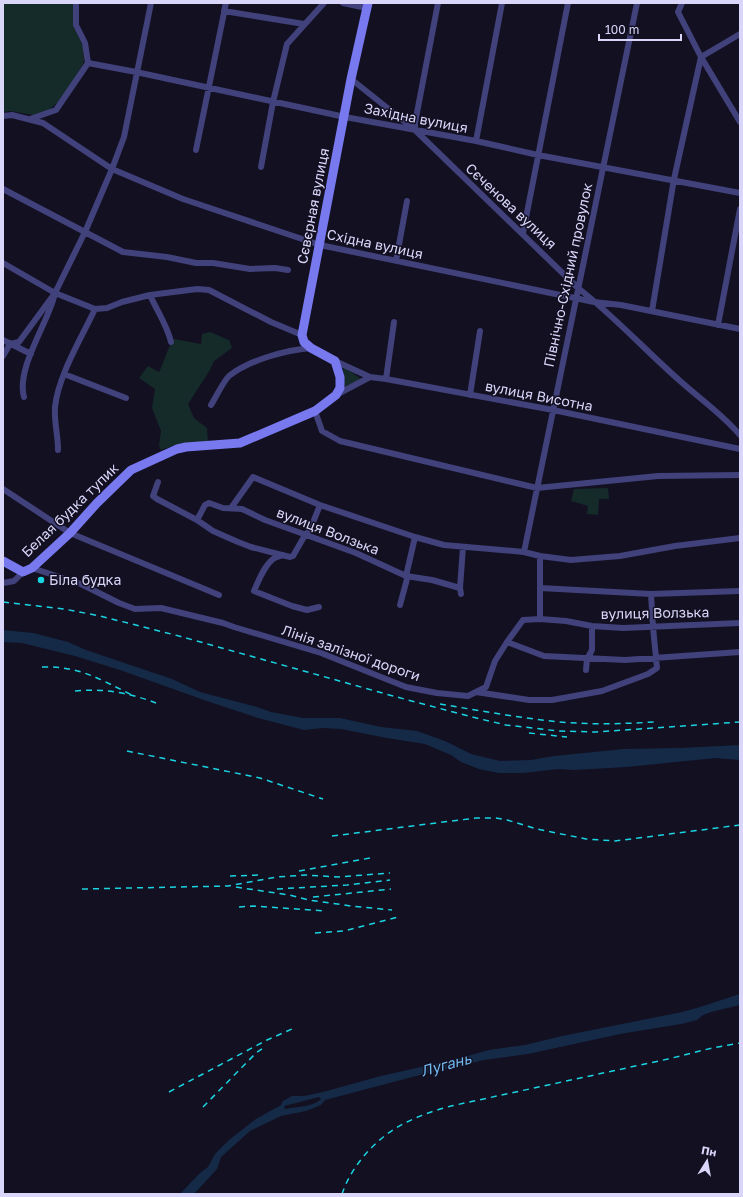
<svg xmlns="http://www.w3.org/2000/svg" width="743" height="1197" font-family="'Golos Text',sans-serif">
<rect width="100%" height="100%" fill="#131022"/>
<path fill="#142b29" d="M3,3H73V25L83,46L84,62L64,97L49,110L33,115L10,111L3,112Z
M210,332L229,340L232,348L214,361L210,370L188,404L194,418L207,428L208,442L177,444L161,450L159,446L161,431L152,408L155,389L139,378L148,366L159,372C165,361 167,348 174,339L201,344L202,334Z
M343,368H345L360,378L359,380L346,387L344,384Z
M608,488L609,499H599L598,515L587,514L588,506L571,501L574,489Z"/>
<path fill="#152a47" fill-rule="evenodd" d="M3,630L33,633L68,642L86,650L172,679L200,692L257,707L271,712L303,718H340L381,727L417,731L445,741L471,754L500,761L531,760L554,756L624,749L680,748L740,745V760L716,758L626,767L574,770L558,769L523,773H499L479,769L461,762L451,755L425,744L387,738L341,729L322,728L304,730L258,718L204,700L120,670L75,656L22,643L3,642Z
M740,994V1005L711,1012L703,1015L697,1020L681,1024L620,1034L528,1054L484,1060L416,1076L325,1100L321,1105L306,1111L281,1116L250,1131L221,1157L217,1169L194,1194H180L199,1174L208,1167L215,1154L229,1140L256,1119L281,1105L283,1101L292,1096H304L323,1092L381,1076L457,1059L489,1050L525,1045L562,1036L682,1012L700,1007ZM319,1097L321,1099C313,1107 296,1107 285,1109L284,1106Z"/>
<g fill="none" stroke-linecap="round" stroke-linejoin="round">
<path stroke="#41417b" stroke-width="6" d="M226,3L224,11L304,24
M343,3L367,8
M682,3L678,12L701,57L740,122
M88,63L136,72L345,117L476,141L538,155L740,193
M351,79L415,130L578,288C614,316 645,350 679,380C700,399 721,413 740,435
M3,116L12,115L43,123L112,169L183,199L320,245L594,302L621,305L740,329
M30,119L56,110L88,63L85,43L76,25V3
M415,130V123L438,3
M476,141L502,3
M196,150L225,8
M261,167L273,102L287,44L324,3
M3,189L123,252L167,257L196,263H213L250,269L275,268L288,270
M523,233L568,3
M396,261L407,201
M3,263L55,293L95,309L107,308L122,302L150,295L197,289L209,290L271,322L302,335
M150,295C157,311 167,325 171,342
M652,311L674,179L701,57L740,34
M718,325L740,209
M3,340L31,354
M3,356L10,344L19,342L55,293L85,232L112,169L124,137L151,3
M335,361L370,377
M64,374L126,398
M386,379L394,322
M336,395L370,377L386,379L553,410L740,449
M470,395L480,331
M24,397C16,369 47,324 54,297
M211,405C216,397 223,382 229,376C249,360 286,350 311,348
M315,411L322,431L340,441L537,488L658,476L740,475
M58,450C58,434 54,423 55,407C58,376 82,337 95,309
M158,482L153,496L157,499L197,520L213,531L238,542L251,547L290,557L293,556L305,535L310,530L320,505
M3,489L70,533L219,595
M231,508L253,477L320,505L415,537L444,545L524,552L540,556L571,560L620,556L675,546L740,538
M197,520L205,505L209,503L223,508L242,509L265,520L356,553L406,576L432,580L460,588
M524,552L637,3
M283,555C280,556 276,557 273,559C264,566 259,580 254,591L292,606L307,610L319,607
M32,568L81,584L119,603L135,609L161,608L223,623L234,627L321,653L406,687L437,693L468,696L476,692L529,700H552L602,691L648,674L657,668L653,627L651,594
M3,583L14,581L23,572
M540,588L651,594L740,591
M461,594L460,588L463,547
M400,605L407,579L406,576L415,537
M540,619V556
M507,642L544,656L625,660L740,652
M586,670L587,659L592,650V626
M476,692L486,687L495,661L507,642L523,620L540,619L566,621L592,626L623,628L740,623"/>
<path stroke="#7879ef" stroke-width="9" d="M3,561L23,572L32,568L70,533L97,503L131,470L177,449L186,447L240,443L315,411L336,395L340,388V377L335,361L311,348L304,342L302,335L351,79L368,3"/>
<path stroke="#1ad4e1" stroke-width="1.5" stroke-dasharray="6 5" stroke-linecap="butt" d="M3,602L64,609L100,616L179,636L393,696L472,717L506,725L558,731L596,732L740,722
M42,667C80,666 99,679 132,695
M75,691C103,688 130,693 156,703
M440,704C476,710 514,717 551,721C585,725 620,724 654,722
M529,733L567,737
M127,751L260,778L323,799
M332,836L476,818H496L507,820L537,829L586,839L615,841L740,825
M299,871L370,858
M230,876L260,875
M236,887L289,895L309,900L351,906L392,910
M82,889L228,886L277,877L306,875L338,877L390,873
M277,889L347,885L390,880
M313,897L391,889
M239,907L254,906L326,911
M315,933L344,931L398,917
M169,1092L267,1040L292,1029
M203,1107L256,1053L266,1046
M342,1194C352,1164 379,1135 407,1122C421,1115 436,1110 451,1106L668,1059L712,1048L740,1043"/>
</g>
<circle fill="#1ad4e1" stroke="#131022" stroke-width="1.5" cx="41" cy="580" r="4"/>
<g text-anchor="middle" stroke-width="3" stroke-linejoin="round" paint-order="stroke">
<g font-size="14" fill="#d9d6fa" stroke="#131022">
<text transform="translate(416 118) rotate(11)" y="5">Західна вулиця</text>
<text transform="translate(313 206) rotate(-79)" y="5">Сєвєрная вулиця</text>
<text transform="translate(511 206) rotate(43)" y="5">Сєченова вулиця</text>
<text transform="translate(375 244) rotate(12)" y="5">Східна вулиця</text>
<text transform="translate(568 275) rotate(-78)" y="5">Північно-Східний провулок</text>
<text transform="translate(539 396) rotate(11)" y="5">вулиця Висотна</text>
<text transform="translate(70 510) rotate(-44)" y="5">Белая будка тупик</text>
<text transform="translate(328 531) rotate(21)" y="5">вулиця Волзька</text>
<text transform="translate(655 613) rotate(-1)" y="5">вулиця Волзька</text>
<text transform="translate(351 653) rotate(19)" y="5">Лінія залізної дороги</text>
</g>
<g font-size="14" fill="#d9d6fa" stroke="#131022" text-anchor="start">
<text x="49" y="585">Біла будка</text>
</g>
<g font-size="15" font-style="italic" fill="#70b8ee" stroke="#131022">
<text transform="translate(446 1065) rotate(-15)" y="5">Лугань</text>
</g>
</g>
<rect width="743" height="1197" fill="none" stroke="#d9d6fa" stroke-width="8"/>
<g transform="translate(707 1161) rotate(11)" stroke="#131022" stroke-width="3" paint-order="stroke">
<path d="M0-3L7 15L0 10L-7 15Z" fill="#d9d6fa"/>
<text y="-6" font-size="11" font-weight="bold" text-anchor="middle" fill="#d9d6fa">Пн</text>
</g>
<path d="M599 34v6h82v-6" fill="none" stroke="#d9d6fa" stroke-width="2"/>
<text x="605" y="34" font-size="12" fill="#d9d6fa" stroke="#131022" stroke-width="3" paint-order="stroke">100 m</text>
</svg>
